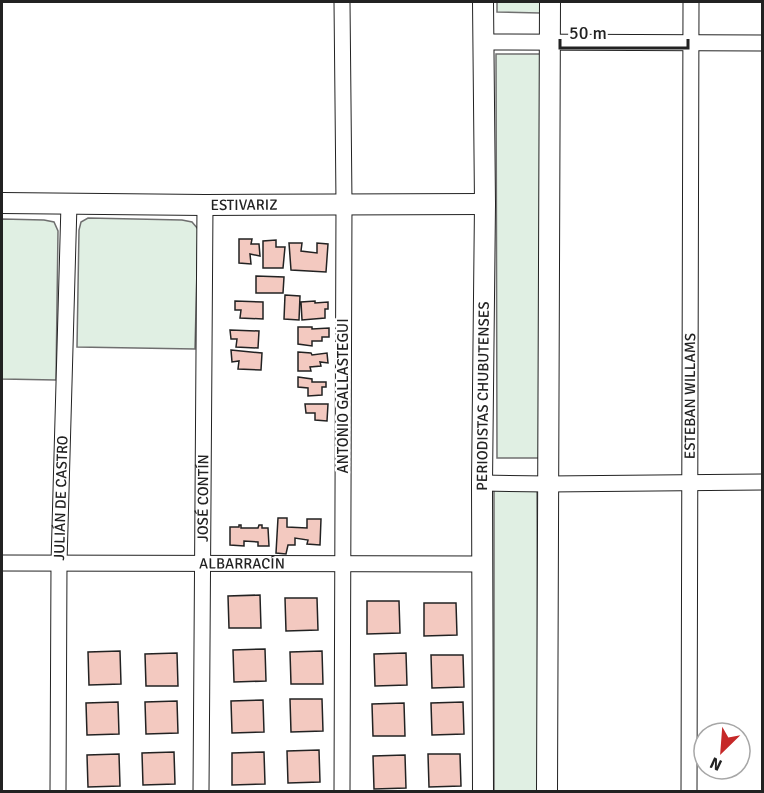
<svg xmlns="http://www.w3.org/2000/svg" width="764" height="793" font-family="Signika,sans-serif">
<rect width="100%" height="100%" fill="#fff"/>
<path fill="#e0efe3" stroke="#6f6f6f" stroke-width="1.5" d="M497,2H540V13L497,12Z
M496,54H540V458H497Z
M88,218L182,220L192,222L198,229L195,349L77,347L79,230L81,222Z
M2,219L44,220L54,222L58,231L56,380L2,379Z
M494,490H537L538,791H494Z"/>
<path fill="#f3c9c0" stroke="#222" stroke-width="1.5" d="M239,239H252L251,244H259L260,256L250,254L251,264L239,263Z
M276,240V247H285L283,268H263V241Z
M289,243H302L301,251L317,253V243L328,244L326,272L291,270Z
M256,276L284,277L283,293H256Z
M285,295L300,296L299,320L284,319Z
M235,301L263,302V319L240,318L241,310H235Z
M315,301V303L328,302V309H325V318L302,320L301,302Z
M298,327H312V329L329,328V337H322V341H312V346L298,344Z
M230,330L259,331L258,348L236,347L237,339H231Z
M231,350L262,353L261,370L238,369L239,361L232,362Z
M298,352L311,353L312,355L327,353L328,363L320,362L321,366L310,367L311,371H298Z
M298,377L312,379V382H326V387H322V395L308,396V388L298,387Z
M305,404H328L327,421L315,420V413H306Z
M278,518H287V527L307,528V519H321L320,545L307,544L308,540L295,538V545H288L286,554L276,553Z
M239,525H241V528H258L259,525H262V528H268L269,546H258V542L244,541V546L230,545V527H239Z
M260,595L261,628H229L228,596Z
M285,598H317L318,630L286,631Z
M367,601H399L400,633L367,634Z
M424,603H456L457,635L424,636Z
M265,649L266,681L234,682L233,650Z
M120,651L121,684L89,685L88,652Z
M322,651L323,684H291L290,652Z
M177,653L178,686H146L145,654Z
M406,653L407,685L375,686L374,654Z
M431,655H463L464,687L432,688Z
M290,699H322L323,731L291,732Z
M263,700L264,732L232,733L231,701Z
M177,701L178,733L146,734L145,702Z
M118,702L119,734L87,735L86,703Z
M463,702L464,734L432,735L431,703Z
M404,703L405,736H373L372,704Z
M319,750L320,782L288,783L287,751Z
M174,752L175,784L143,785L142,753Z
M264,752L265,784L232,785V753Z
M119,754L120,786L88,787L87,755Z
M428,754H460L461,786L429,787Z
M405,755L406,788L374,789L373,756Z"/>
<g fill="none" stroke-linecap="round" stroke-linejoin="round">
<g stroke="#222" stroke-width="17">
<g id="minor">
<path d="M342,2L344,203L342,792"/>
<path d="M483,42L762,43"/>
<path d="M482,483L548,484L762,482"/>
<path id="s1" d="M2,563L482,564"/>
<path id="s2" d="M58,792L59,563L69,204"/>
<path id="s3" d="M201,792L205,205"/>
<path id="s4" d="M689,792L691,2"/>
</g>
</g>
<g stroke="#222" stroke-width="22">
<g id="tertiary">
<path id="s5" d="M2,203L205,205L485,204"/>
<path id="s6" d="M483,792L482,483L485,204L483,2"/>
<path d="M547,792L550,2"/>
</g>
</g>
<use href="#minor" stroke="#fff" stroke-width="15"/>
<use href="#tertiary" stroke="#fff" stroke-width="20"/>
</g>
<g text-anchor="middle" stroke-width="4.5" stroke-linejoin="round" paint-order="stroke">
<g font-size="15" fill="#222" stroke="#fff">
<text dy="5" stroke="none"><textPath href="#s5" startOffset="242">ESTIVARIZ</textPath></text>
<text transform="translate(343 396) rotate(-90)" y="5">ANTONIO GALLASTEGUI</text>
<text dy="5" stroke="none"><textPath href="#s6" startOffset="396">PERIODISTAS CHUBUTENSES</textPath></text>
<text dy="5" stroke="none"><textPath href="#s4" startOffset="396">ESTEBAN WILLAMS</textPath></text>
<text dy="5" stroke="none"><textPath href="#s2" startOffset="294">JULIÁN DE CASTRO</textPath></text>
<text dy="5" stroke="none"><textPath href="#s3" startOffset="294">JOSÉ CONTÍN</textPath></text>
<text dy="5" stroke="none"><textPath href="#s1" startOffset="240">ALBARRACÍN</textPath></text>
</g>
</g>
<rect width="764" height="793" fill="none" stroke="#222222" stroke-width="6"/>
<g transform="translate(722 751) rotate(205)"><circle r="28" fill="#ffffff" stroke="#a7a7a7" stroke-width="1.5"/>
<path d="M0-4.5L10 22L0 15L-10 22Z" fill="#c62828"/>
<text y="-9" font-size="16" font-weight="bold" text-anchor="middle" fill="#222222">N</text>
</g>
<path d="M560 39v9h128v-9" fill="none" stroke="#222222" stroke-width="3"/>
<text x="569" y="39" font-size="18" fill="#222222" stroke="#ffffff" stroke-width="4.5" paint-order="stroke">50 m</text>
</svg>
